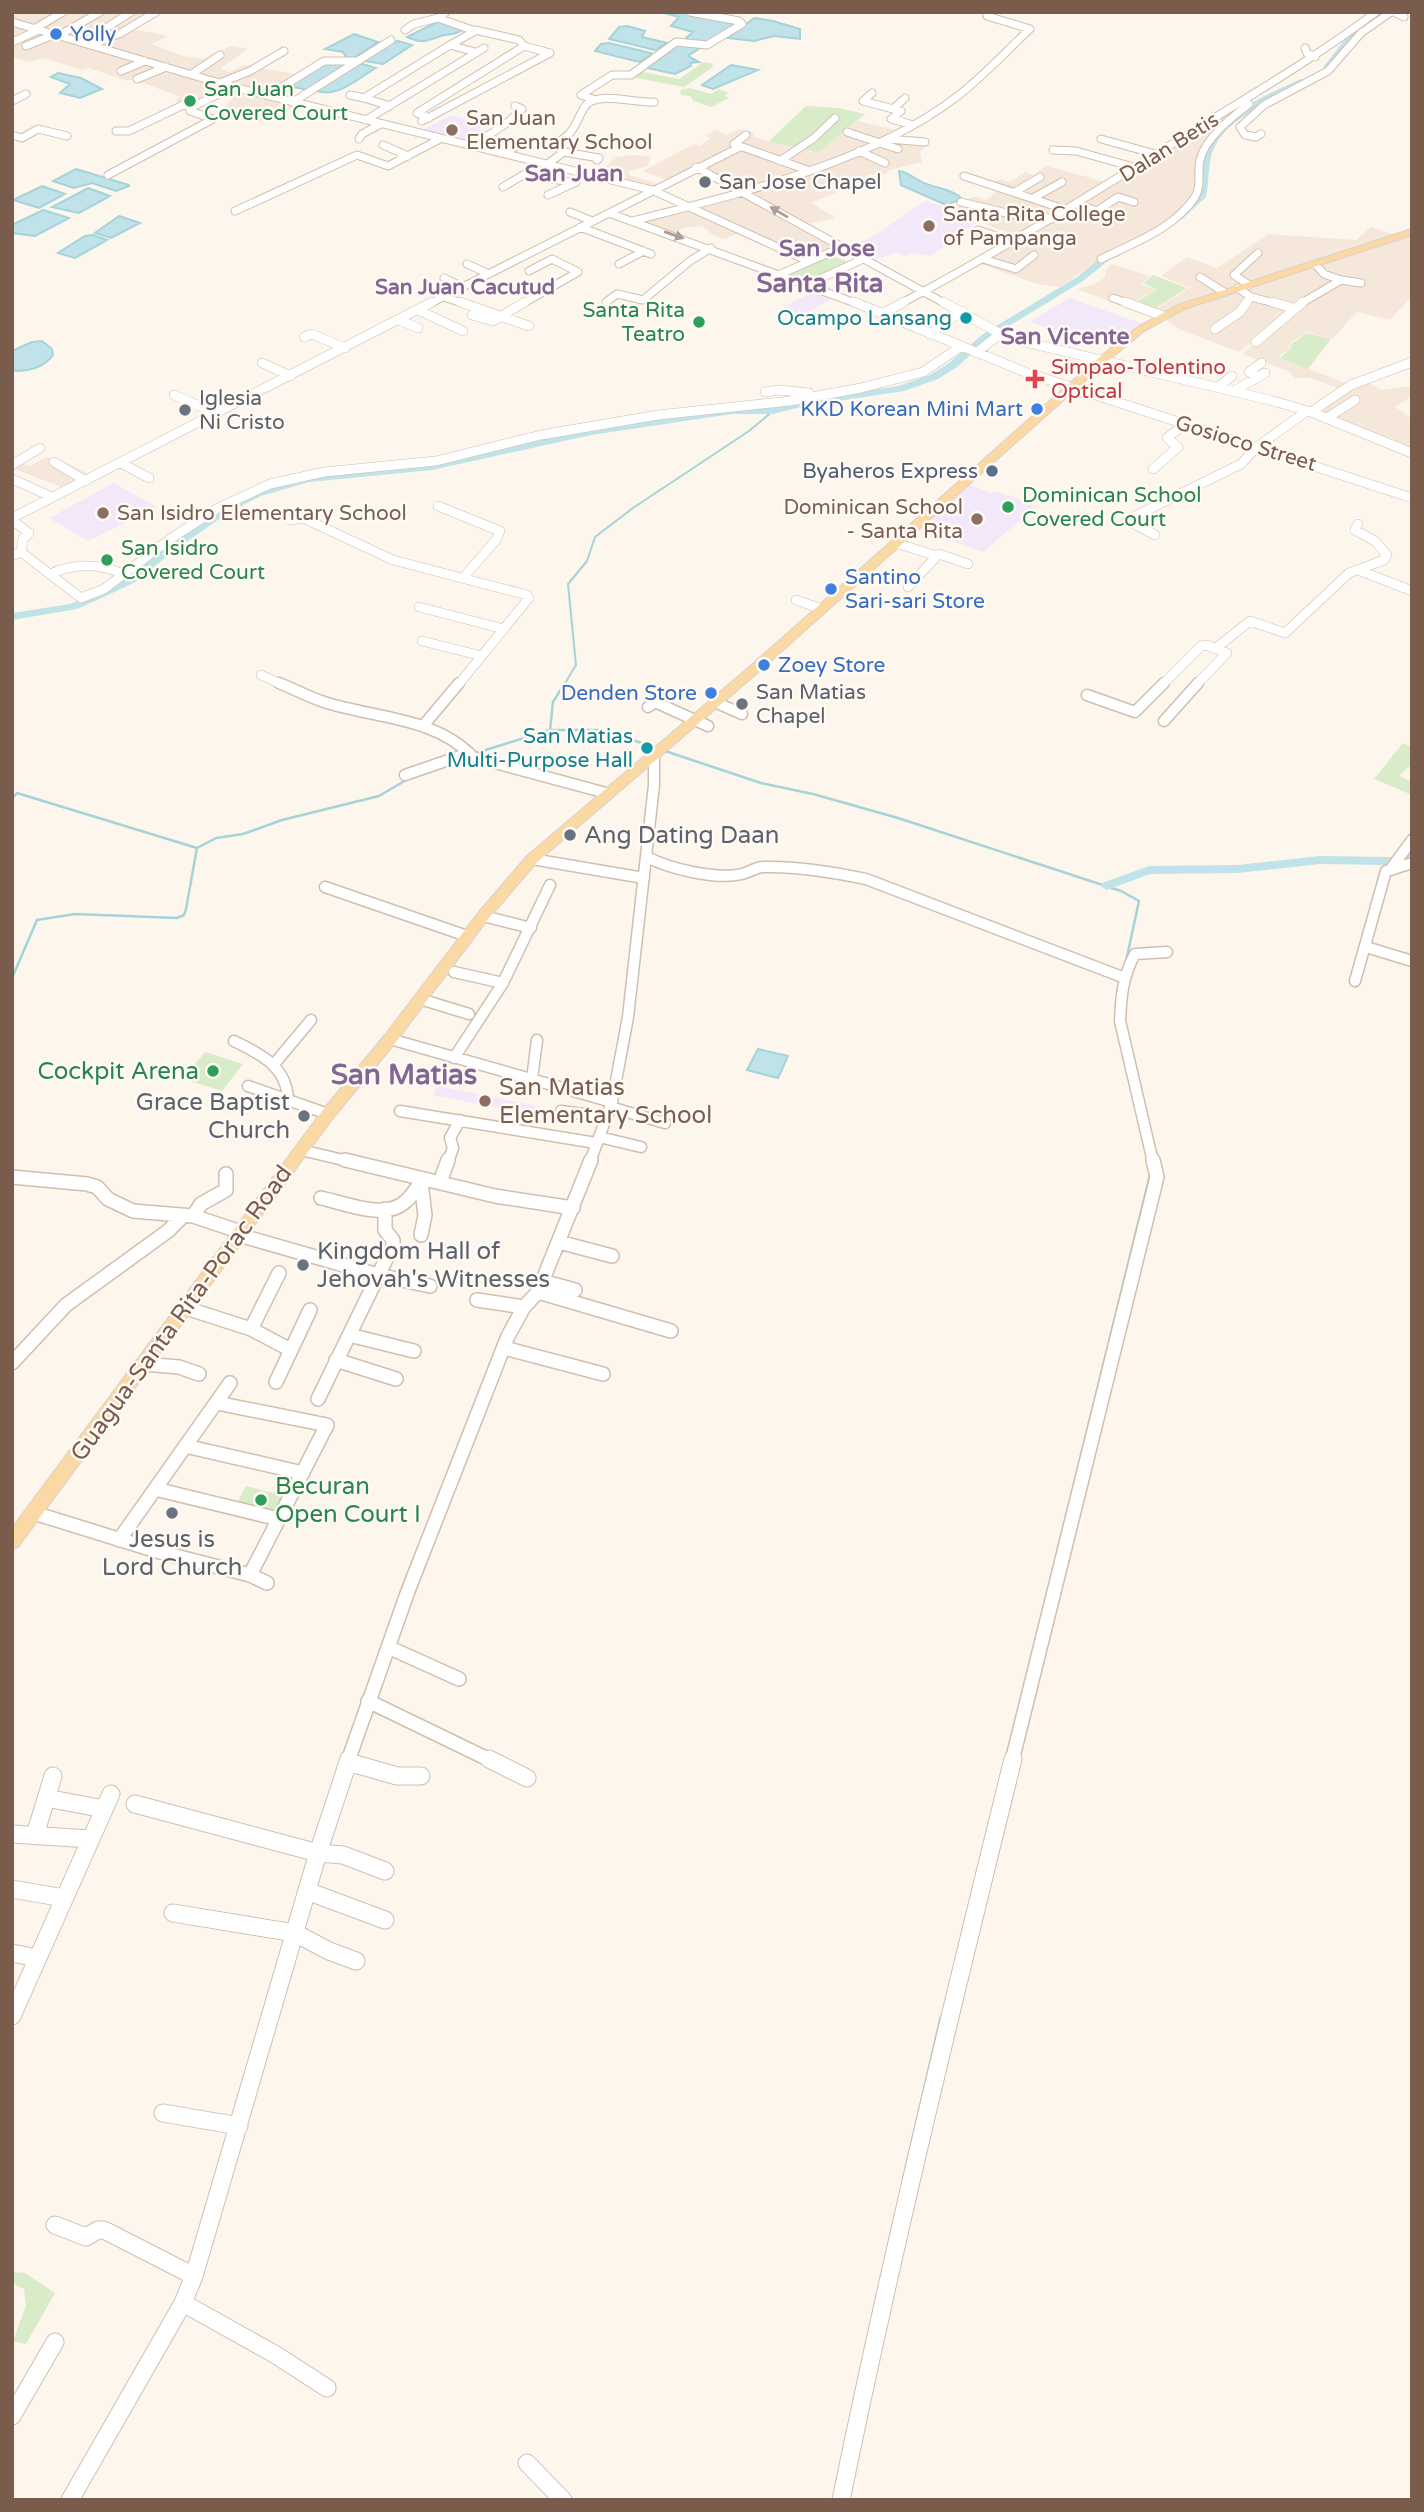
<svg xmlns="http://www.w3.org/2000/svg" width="1424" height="2512" font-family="'Varela Round',sans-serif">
<rect width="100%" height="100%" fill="#fdf6ec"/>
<path fill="#f5e8da" d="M12,12H153L126,28L168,36L152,44L183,56L203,59L231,46L248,49L221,68L229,72L244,65L302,75L286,88L295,90L286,101L298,105L264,123L222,109L233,98L222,94L195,108L175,101L180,97L133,79L127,81L89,68L82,70L43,58L29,62L12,57Z
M1230,110L1242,114L1220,134L1206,152L1201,197L1183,207L1168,226L1096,262L1060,287L1037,284L980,264L1136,171Z
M857,121L901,131L895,137L930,142L920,152L922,162L890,170L886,174L868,175L857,183L811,203L836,218L803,225L840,247L807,260L743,232L723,239L713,235L702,226L683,228L673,233L636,222L744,192L801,224L750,192L698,166L739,147L669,181L643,171L694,144L700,146L711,138L704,136L716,130L726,135L740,129L755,133L753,136L769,142L819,152Z
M631,155L651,156L648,166L629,171V175L659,184L651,188L613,179L619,176L620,171L605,167L617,157Z
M1046,166L1110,183L1019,237L985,224L991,217L953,209L974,196L986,200L1001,188L990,184L1001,179L1010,182L1025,172L1034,175Z
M1371,227L1396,235L1412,233V296L1390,320L1357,312L1332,339L1307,332L1290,343L1289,349L1279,357L1350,385L1343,390L1311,378H1295L1288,371L1242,354L1255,343L1252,342L1239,352L1181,330L1163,318L1183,308L1310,265L1317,270L1314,261L1191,300L1152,318L1146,315L1194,285L1188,287L1161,276L1187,257L1217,268L1268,234L1356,240Z
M1112,264L1150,276L1141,284L1156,290L1124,307L1077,289L1095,284L1104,278L1108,267Z
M1367,382L1382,390L1412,386V396L1395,407L1412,418V452L1314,412L1354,386Z
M46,457L60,460L91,475L64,488L12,468L20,463L30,466Z"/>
<path fill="#f3e8fa" d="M452,115L486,125L479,129L491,132L472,144L420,131Z
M925,201L983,218L931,256L913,253L905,256L896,252L872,261L847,248L872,237Z
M816,290L835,297L797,318L778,310Z
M1069,298L1141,323L1111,348L1030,322Z
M114,483L157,507L88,541L49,518Z
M970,485L991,493L994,491L1037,506L983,552L920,529Z
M438,1086L536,1106L532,1115L433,1095Z"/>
<path fill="#d8ecc9" d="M704,62L712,63L713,67L684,87L632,77L642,72L679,79Z
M690,88L711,94L719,89L729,93L724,96L729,98L711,107L692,100L691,96L681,95L680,90Z
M806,106L838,108L865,114L819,152L768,142Z
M830,254L849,263L806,282L787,273Z
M1153,275L1187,288L1145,315L1125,308L1157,290L1143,283Z
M1307,333L1331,339L1308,369L1280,358L1290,349L1291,344Z
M1403,743L1412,747V768L1408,767L1399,776L1410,781L1412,795L1374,779Z
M205,1052L243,1064L222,1091L183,1079Z
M246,1486L285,1496L277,1513L237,1503Z
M12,2272L25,2273L55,2293L26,2344L13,2341L26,2306L24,2289L12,2283Z"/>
<path fill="#bfe3e8" stroke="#a5d3da" stroke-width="2" d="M661,12H686L738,22L710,42L688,40L686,38L693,32L671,26L679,17Z
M754,18L773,21L800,29V39L774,36L754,41L728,38Z
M439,21L463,29C455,36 450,33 441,36C425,41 423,44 407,37Z
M627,26L645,31L642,37L667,43L655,50L609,39L619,27Z
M354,34L378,42L354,58L346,57L343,52L325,49Z
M398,41L412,45L383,64L364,61L390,43Z
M609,43L651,53L652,55L639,62L595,51L601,44Z
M680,43L700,48L688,56L699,62L690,63L691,66L675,74L647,68Z
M324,62L348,63L308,90L288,86Z
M359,63L376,68C358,78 336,100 315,90Z
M731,65L758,70L713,89L702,85Z
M58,73L81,78L102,89L80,98L60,93L70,84L51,77Z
M76,169L129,185V186L116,191L92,183L74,188L53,181Z
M899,171C907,172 912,177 920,181C932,188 954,189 962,199L946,205L901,185Z
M42,186L65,194L39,208L13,200Z
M88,188L110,196L79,213L52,207Z
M43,210L69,218L35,236L12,233V225Z
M119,216L140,223L111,238L95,233Z
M93,235L107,240L75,258L58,253L85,236Z
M42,341L52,349L53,355C45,367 26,373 12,370V351L32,342Z
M758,1049L788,1056L778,1078L747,1070Z"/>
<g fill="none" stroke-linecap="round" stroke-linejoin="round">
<path stroke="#a5d3da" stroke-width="2" d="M564,685L576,665L568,584L587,561L595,537L633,508L749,431L773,411"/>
<path stroke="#a5d3da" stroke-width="2.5" d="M550,730H598L659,748
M665,751L761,783L813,794L898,818L1121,891L1139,901L1126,961
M476,753L550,730L553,702L565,683
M12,799L17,793L197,848
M12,978L37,920L75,914L177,918L184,915L186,909L197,848L216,838L243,834L282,820L379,796L408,779
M1057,1553L1150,1175"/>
<path stroke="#a5d3da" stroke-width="3.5" d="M903,2182L941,2018"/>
<path fill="#bfe3e8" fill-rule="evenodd" d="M1379,12H1388L1356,37L1330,70H1324V66L1350,33Z
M1301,79L1308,81C1278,103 1226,113 1212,153C1208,167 1209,182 1206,197L1182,219H1176V215L1198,196C1200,182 1199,167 1204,153C1216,115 1268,94 1301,79Z
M1118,250L1121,251V255L1109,260L1083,281L989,338L957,367L938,379L904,391L805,406L773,414H732L591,435L432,470L309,482L261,496L231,511L176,549L137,581L106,596L77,609L12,620V613L70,604L98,592L129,577L168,545L223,507L253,492L304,477L432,464L591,429L732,408H773L805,400L898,386L930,375L949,363L983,334L1077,277L1103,256Z
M1412,851V859L1390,865L1320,864L1238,873L1150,874L1107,890L1100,886L1102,883L1149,866L1238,865L1320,856L1390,857Z"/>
<g stroke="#d1beb0" stroke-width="9">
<path id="minor-far4" d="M446,12L438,18L475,31L450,45
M1394,12L1404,17
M12,22L233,87L652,190L808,261
M34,29L63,12
M405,30L414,24L438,18
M475,30L519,40L524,46
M58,36L100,12
M89,39L131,12
M12,42L39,30
M91,45L121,33L156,12
M26,46L53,35
M1305,48L1307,53L1315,57
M121,71L145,61
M192,74L220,55
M137,79L166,67
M220,83L250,71L284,51
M282,87L324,61H358
M872,93L863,101L901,111L891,119L913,125
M350,95L364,98
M593,99L581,95L612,75H631L676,42L707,45L742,24L739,21L690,12
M12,101L26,94
M293,102L391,40
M390,106L364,98L450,45L475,52
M192,107L233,87
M893,109L905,98
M429,118L417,113L524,46L550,53
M366,120L484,48
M422,121L550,53
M847,132L898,149
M1261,134L1256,137L1245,135L1240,127L1264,105L1328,71L1361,33L1391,12
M12,135L22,138L38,129L67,136
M746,135L734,144L810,171
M359,139L362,134L381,124
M888,139L925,142
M1101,139L1159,155
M383,145L408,156
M472,146L507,123L522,109L515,106
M1053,150L1076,151L1137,168
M508,151L525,142L557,147
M859,151L885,163
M564,152L599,158L597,160
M780,161L814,138L835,118
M546,165L564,152L557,147V143C576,131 574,125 584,108C594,89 636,104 654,102
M696,167L946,304
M108,175L213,119L190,111L192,107L183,105L129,131H116
M964,176L1067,210
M503,187L525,174L575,183
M1015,192L1040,177
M548,195L576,182
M1033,198L1062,182
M961,202L1015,215H1037L1052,219
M1076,204L1097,211L1118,197L1134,202
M235,211L357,155L388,166L440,139
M1097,211L1117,218
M570,212L592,221
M609,213L858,304
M633,221C737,194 868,164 955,98C982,78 1005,52 1030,29L987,16V12
M580,227L651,254
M978,230L1014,242
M983,259L1016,269L1034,255
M1101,259C1133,243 1174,229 1195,197C1202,186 1197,173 1200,160C1205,138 1232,117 1249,104
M467,264L489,274
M619,264L644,251
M781,274L842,247
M1200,277L1224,292
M444,278L463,287
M1341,280L1361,283
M471,283L489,290
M809,284L863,259
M1249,285L1234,275L1258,253
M1238,288L1251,297L1278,304
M444,297L465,304
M1113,298L1130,304
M606,302L617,294L643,300L690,261L711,248
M429,304L740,147
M522,304L578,272L552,259L529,271
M900,304C1002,250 1100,189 1198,128C1258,91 1319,55 1376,12
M1246,304L1251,297
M1300,304L1341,280L1324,274L1315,264"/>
</g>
<g stroke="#d1beb0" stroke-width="10">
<path id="minor-far3" d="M460,302L529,326
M854,302L1025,372L1412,498
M943,302L1008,338L1270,400L1311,412L1412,453
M1125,302L1163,316
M1272,302L1293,308
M418,310L463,331
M882,314L904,302
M472,315L493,321L525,302
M399,320L418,328
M1215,329L1240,312L1247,302
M930,334L962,311
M304,337L312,334L345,348
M1256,342L1303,302
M976,353L1001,333
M262,363L291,376
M1258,377L1249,372L1261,363
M1218,387L1232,376
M1234,391L1265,373
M765,392L779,390L809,393
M174,395L218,414
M1311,412L1351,385L1412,362
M1327,418L1355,400
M54,462L86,481
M121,463L149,478
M12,465L40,448
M1153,469L1178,447L1167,438L1185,424
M12,479L52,497
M438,506L500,531L496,540L463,578
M12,518L432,302
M12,520L29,533L23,539L21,552L12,556
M290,520L303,518L393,560L527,595L529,598L458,685
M1155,535L1127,520L1241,464L1258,446L1307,411
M896,543L937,556
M21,552L81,598L104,589L170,539L218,508L270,484L324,472L436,461L541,435L658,415L790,401L861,388L923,372L960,347
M1361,571L1412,591
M50,574C74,563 101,563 125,575
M908,587L939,554L968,564
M796,600L822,609
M419,607L504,629
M422,641L482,656
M1216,648L1250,621L1285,633L1349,573L1384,560L1387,555L1375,541L1355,530L1358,524
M261,675L283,685
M1162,685L1201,646L1206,645L1227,653L1196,685"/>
</g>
<g stroke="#d1beb0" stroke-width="13">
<path id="minor-far2" d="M279,683C294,689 309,697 324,702C373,718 436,717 473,757L606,793
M1087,695L1135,712L1164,683
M715,702L742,714
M648,707L655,702L708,726
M1164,721L1198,683
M423,726L459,683
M405,775L469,753
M647,857C670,869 716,880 742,874C750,872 756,867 763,867C797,866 833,872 866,879L1125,978
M532,859L644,878
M1390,870L1412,863
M325,887L467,936
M483,916L531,928
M1366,947L1412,961
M454,972L503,983
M1355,981L1386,871L1390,870L1412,840
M420,999L469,1014
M390,1039L612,1102
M234,1041C261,1054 287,1067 288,1100
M454,1058L503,983L550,885
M275,1063L311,1020
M532,1079L537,1040
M248,1086L328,1114
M610,1107L665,1123
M400,1111L596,1143
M561,1111L606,1117
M599,1137L641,1147
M301,1150L352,1162
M448,1162L453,1148L450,1138L460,1120
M590,1162L612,1102L628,1017L654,785V753
M1153,1162L1120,1021C1121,997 1123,975 1135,954L1167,952"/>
</g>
<g stroke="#d1beb0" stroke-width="16">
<path id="minor-far1" d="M345,1160L495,1196L573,1208
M12,1177L87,1184L97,1187L108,1199L133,1211L193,1216L241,1232
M440,1182L448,1160
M421,1183L425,1215L421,1235
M321,1198C345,1203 386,1221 406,1201C413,1195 418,1186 423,1179
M193,1216L201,1204L226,1190V1174
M239,1235L378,1275L430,1286
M559,1242L612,1256
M542,1281L575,1290
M538,1292L671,1331
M477,1300L524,1307
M186,1308L251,1329L291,1350
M251,1329L279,1273
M349,1335L414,1351
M504,1348L603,1374
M336,1360L396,1379
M12,1363L66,1305L168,1231L183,1216
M143,1364L179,1367L199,1374
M276,1382L310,1310
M318,1399L393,1245V1240L385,1230V1209
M217,1403L327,1425L250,1575
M185,1446L303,1473
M155,1489L279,1519
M34,1513L160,1552L250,1575L267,1583
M119,1540L230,1383
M388,1647L459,1679
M368,1701L492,1761
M348,1761L408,1591L508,1336L524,1307L538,1292L591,1160
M1012,1761L1157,1177L1153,1160"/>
</g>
<g stroke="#d1beb0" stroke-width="19">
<path id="minor" d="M489,1759L527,1778
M348,1762L397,1776H421
M46,1798L104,1809
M135,1804L318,1853L343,1855L385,1871
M12,1834L90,1839
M35,1835L53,1776
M12,1889L64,1898
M307,1891L385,1920
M173,1913L295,1933L329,1951L356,1961
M12,1953L37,1958
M12,2016L111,1794
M163,2113L239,2126
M55,2225L86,2237L98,2230H104L194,2276
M183,2303L276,2355L327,2388
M12,2416L55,2342
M527,2463L563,2500
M70,2500L183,2303L194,2276L318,1853L349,1759
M841,2500C892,2252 952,2006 1013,1759"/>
</g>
<g stroke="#dad1cd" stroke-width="2">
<path id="major" d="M1412,229V235L1184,309L1144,331L1104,364L755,675L537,862L488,919L395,1043L333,1118L18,1547L12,1549V1528L323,1110L385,1035L478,913L527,856L747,669L1096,360L1138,327L1178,305Z"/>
</g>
<use href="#minor-far4" stroke="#fff" stroke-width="7"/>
<use href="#minor-far3" stroke="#fff" stroke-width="9"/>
<use href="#minor-far2" stroke="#fff" stroke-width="10"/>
<use href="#minor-far1" stroke="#fff" stroke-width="13"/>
<use href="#minor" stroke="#fff" stroke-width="17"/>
<use href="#major" fill="#fbd9a5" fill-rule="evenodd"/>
</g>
<defs><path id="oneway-solid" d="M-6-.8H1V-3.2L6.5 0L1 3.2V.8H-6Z" transform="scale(1.75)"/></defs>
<g fill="#af9d94">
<use href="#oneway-solid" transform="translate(779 212) rotate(-149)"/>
<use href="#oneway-solid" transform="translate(674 235) rotate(19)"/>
</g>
<g fill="#3f7fe0" stroke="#fffaf3" stroke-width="2.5">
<circle cx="56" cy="34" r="7"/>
<circle cx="1037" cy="409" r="7"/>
<circle cx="831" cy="589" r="7"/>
<circle cx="764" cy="665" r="7"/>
<circle cx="711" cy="693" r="7"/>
</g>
<g fill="#2e9e5b" stroke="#fffaf3" stroke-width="2.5">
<circle cx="190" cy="101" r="7"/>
<circle cx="699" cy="322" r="7"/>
<circle cx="1008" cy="507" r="7"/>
<circle cx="107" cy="560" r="7"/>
<circle cx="213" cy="1071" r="7"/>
<circle cx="261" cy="1500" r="7"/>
</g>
<g fill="#8d6e63" stroke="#fffaf3" stroke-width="2.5">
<circle cx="452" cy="130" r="7"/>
<circle cx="929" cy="226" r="7"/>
<circle cx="103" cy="513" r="7"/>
<circle cx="977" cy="519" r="7"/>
<circle cx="485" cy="1101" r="7"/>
</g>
<g fill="#6b7280" stroke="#fffaf3" stroke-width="2.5">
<circle cx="705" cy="182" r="7"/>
<circle cx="185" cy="410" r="7"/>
<circle cx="742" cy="704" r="7"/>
<circle cx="570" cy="835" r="7"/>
<circle cx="304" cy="1116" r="7"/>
<circle cx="303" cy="1265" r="7"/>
<circle cx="172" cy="1513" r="7"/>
</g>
<g fill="#0f9aa8" stroke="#fffaf3" stroke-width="2.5">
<circle cx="966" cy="318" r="7"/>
<circle cx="647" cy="748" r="7"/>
</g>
<path fill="#e0444e" stroke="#fffaf3" stroke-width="2.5" d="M1031.5 368.5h7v7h7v7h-7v7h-7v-7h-7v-7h7z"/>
<circle fill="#5c6f8a" stroke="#fffaf3" stroke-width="2.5" cx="992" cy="471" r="7"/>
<g text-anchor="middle" stroke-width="5" stroke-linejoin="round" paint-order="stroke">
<g font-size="21" fill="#366cbe" stroke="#fffaf3" text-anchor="start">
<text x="70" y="41">Yolly</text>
<text x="1023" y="416" text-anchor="end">KKD Korean Mini Mart</text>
<text x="845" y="584">Santino<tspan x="845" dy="24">Sari-sari Store</tspan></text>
<text x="778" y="672">Zoey Store</text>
<text x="697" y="700" text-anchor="end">Denden Store</text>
</g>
<g font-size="21" fill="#27864d" stroke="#fffaf3" text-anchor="start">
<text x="204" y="96">San Juan<tspan x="204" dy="24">Covered Court</tspan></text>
<text x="685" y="317" text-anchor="end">Santa Rita<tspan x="685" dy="24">Teatro</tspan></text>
<text x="1022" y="502">Dominican School<tspan x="1022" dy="24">Covered Court</tspan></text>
<text x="121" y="555">San Isidro<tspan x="121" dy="24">Covered Court</tspan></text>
</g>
<g font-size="21" fill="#785e54" stroke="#fffaf3" text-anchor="start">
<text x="466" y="125">San Juan<tspan x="466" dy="24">Elementary School</tspan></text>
<text x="943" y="221">Santa Rita College<tspan x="943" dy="24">of Pampanga</tspan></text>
<text x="963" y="514" text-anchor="end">Dominican School<tspan x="963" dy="24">- Santa Rita</tspan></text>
<text x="117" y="520">San Isidro Elementary School</text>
</g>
<g font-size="21" fill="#7a5c4d" stroke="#fffaf3">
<text transform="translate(1169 147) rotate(-32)" y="7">Dalan Betis</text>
<text transform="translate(1246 443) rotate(17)" y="7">Gosioco Street</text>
</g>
<g font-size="21" fill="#5b616d" stroke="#fffaf3" text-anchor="start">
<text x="719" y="189">San Jose Chapel</text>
<text x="199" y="405">Iglesia<tspan x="199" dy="24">Ni Cristo</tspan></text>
<text x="756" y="699">San Matias<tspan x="756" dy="24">Chapel</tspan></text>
</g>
<g font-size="21" font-weight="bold" fill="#846695" stroke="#fffaf3">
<text x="465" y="294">San Juan Cacutud</text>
</g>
<g font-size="21" fill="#0d838f" stroke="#fffaf3" text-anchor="end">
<text x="952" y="325">Ocampo Lansang</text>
<text x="633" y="743">San Matias<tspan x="633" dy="24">Multi-Purpose Hall</tspan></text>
</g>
<g font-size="21" fill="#be3a42" stroke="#fffaf3" text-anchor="start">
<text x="1051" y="374">Simpao-Tolentino<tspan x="1051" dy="24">Optical</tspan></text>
</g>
<g font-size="21" fill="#4e5e75" stroke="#fffaf3" text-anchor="end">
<text x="978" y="478">Byaheros Express</text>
</g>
<g font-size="23" font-weight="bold" fill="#846695" stroke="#fffaf3">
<text x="574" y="181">San Juan</text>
<text x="827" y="256">San Jose</text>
<text x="1065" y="344">San Vicente</text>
</g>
<g font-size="24" fill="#5b616d" stroke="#fffaf3" text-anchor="start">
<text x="584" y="843">Ang Dating Daan</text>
<text x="290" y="1110" text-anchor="end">Grace Baptist<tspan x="290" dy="28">Church</tspan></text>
<text x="317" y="1259">Kingdom Hall of<tspan x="317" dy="28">Jehovah's Witnesses</tspan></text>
<text x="172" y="1547" text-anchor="middle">Jesus is<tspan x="172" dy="28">Lord Church</tspan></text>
</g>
<g font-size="24" fill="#27864d" stroke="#fffaf3" text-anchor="end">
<text x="199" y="1079">Cockpit Arena</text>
<text x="275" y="1494" text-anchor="start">Becuran<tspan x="275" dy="28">Open Court I</tspan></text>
</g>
<g font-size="24" fill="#785e54" stroke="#fffaf3" text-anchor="start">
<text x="499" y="1095">San Matias<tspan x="499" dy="28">Elementary School</tspan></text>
</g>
<g font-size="24" fill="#7a5c4d" stroke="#fffaf3">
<text transform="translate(181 1313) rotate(-54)" y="8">Guagua-Santa Rita-Porac Road</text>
</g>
<g font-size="26" font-weight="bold" fill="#846695" stroke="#fffaf3">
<text x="820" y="292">Santa Rita</text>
</g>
<g font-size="28" font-weight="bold" fill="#846695" stroke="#fffaf3">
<text x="404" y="1084">San Matias</text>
</g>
</g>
<rect width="1424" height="2512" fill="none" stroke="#7a5c4d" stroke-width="28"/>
</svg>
